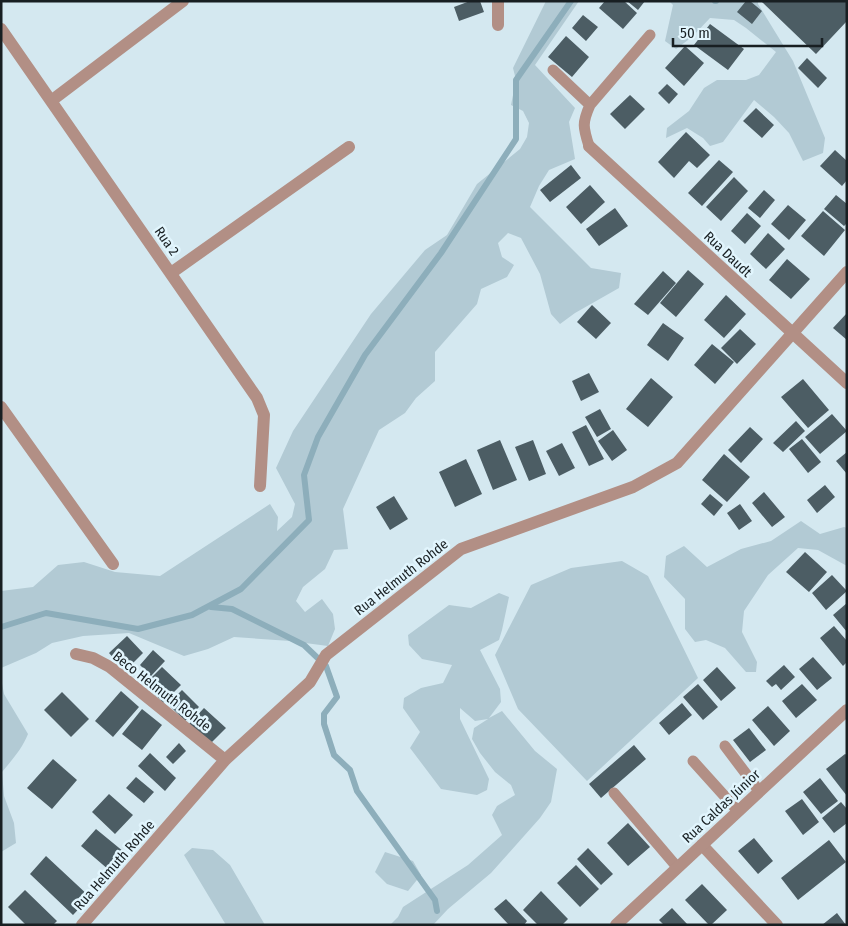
<svg xmlns="http://www.w3.org/2000/svg" width="848" height="926" font-family="'Fira Sans Condensed',sans-serif">
<rect width="100%" height="100%" fill="#d4e8f0"/>
<path fill="#b2cad4" d="M546,1H579L535,65L575,108L569,122L575,159L549,170L539,186L530,207L591,268L621,273L619,288L575,313L560,324L551,314L540,274L521,238L508,233L498,243L502,257L514,265L507,277L481,289L477,304L435,352V381L416,398L405,413L379,430L343,509L348,549L334,550L325,569L303,587L296,601L305,612L322,599L333,614L335,629L328,646L290,641L234,637L208,649L184,656L129,633L83,636L52,643L36,653L1,668V591L33,587L58,565L84,562L115,572L160,576L270,504L278,517L277,531L292,517L295,504L276,468L293,431L371,314L425,250L447,235L477,184L520,149L527,137L529,123L523,111L511,105L516,80L513,68Z
M669,1H758V4L793,61L825,138L823,153L803,161L789,133L774,117L754,100L723,142L710,146L703,138L687,128L666,138L667,128L689,111L704,88L717,80H746L759,75L776,52L746,28L734,20L710,18L692,37L676,49L665,41L673,5Z
M801,521L820,534L844,527L847,528V566L818,550L798,548L768,575L744,611L742,632L757,662L756,672H746L725,648L706,640L695,642L685,629V599L664,577L666,556L684,546L707,567L741,549L771,541Z
M622,561L648,576L698,678L587,781L518,709L495,655L531,585L571,568Z
M499,593L509,597L502,630L499,640L480,650L500,689L501,702L489,718L502,711L535,751L557,769L551,802L540,818L491,873L448,909L433,925H390L398,917L403,907L468,865L502,835L492,815L497,806L515,795L511,785L495,772L480,753L472,739L474,728L488,719L475,721L460,708V719L489,779L487,790L477,795L441,789L410,748L420,732L403,708L404,698L421,688L443,683L452,665L422,659L409,645L408,635L449,605L471,608Z
M1,678L4,694L28,734C22,749 12,760 2,772L4,796L14,823L16,843L1,852Z
M192,848L213,850L230,865L265,925H226L184,855Z
M385,852L413,861L421,875L408,891L387,884L375,872Z"/>
<g fill="none" stroke-linecap="round" stroke-linejoin="round">
<path stroke="#8daebb" stroke-width="6" d="M715,1H716
M211,607L232,609L304,645L326,666L337,697L324,714V724L334,755L350,770L357,791L435,900L437,911
M1,627L46,613L138,629L192,615L241,589L309,520L304,475L318,437L365,355L441,253L516,139V80L571,1"/>
</g>
<path fill="#4c5d64" d="M470,1H480L484,12L459,21L454,7Z
M605,1H624L637,13L623,29L599,8Z
M627,1H645L638,10Z
M746,1H750L762,11L752,24L737,12Z
M761,1H847V21L816,54Z
M583,15L598,27L586,41L572,28Z
M710,24L744,49L728,70L694,45Z
M566,36L589,57L572,77L548,57Z
M685,46L704,63L684,86L665,68Z
M807,58L827,78L818,88L798,68Z
M667,84L678,94L669,104L658,93Z
M630,95L645,109L625,129L610,114Z
M756,108L774,125L762,138L743,121Z
M686,132L710,155L697,168L689,161L674,178L658,162Z
M835,150L847,161V180L842,186L820,166Z
M719,160L733,172L702,206L688,193Z
M571,165L581,178L550,202L540,190Z
M734,177L748,191L721,221L706,207Z
M590,185L605,202L581,224L566,207Z
M764,190L775,200L760,218L748,208Z
M836,195L847,204V223L844,226L824,209Z
M788,205L806,220L789,240L771,224Z
M615,208L628,226L599,246L586,229Z
M823,211L845,230L824,256L801,236Z
M747,213L761,226L745,244L731,231Z
M768,233L785,249L766,269L750,254Z
M787,259L810,279L791,299L769,280Z
M688,270L704,284L676,317L660,303Z
M663,271L676,283L648,315L634,304Z
M726,295L746,314L724,338L704,320Z
M592,305L611,323L596,339L577,322Z
M847,313V340L833,328Z
M663,323L684,338L668,361L647,345Z
M740,329L756,344L737,364L721,348Z
M712,344L734,362L715,384L694,365Z
M589,373L599,392L581,401L572,381Z
M651,378L673,397L648,427L626,409Z
M803,379L829,410L808,428L781,397Z
M600,409L611,429L597,437L585,417Z
M832,414L847,431L820,454L805,437Z
M796,421L805,431L783,452L773,443Z
M586,425L604,459L589,466L572,432Z
M750,427L763,439L741,463L728,450Z
M613,430L627,450L612,461L598,441Z
M802,439L821,462L808,473L789,449Z
M500,440L517,480L493,490L477,450Z
M533,440L546,474L529,481L515,447Z
M562,443L575,468L559,476L546,451Z
M847,452V474L836,461Z
M724,454L750,477L727,502L702,480Z
M466,459L482,494L455,507L439,472Z
M825,485L835,497L817,513L807,500Z
M764,492L785,517L772,527L752,503Z
M710,494L723,505L714,516L701,504Z
M394,496L408,519L390,530L376,507Z
M740,504L752,521L739,530L727,513Z
M805,552L827,572L809,592L786,572Z
M832,575L847,591L826,610L812,593Z
M847,603V632L833,615Z
M834,626L847,641V662L843,666L820,638Z
M127,636L143,653L125,671L109,653Z
M153,650L165,661L151,676L140,665Z
M813,657L832,678L817,690L799,669Z
M784,665L795,677L781,690L776,684L772,687L766,681Z
M162,667L181,685L163,703L145,684Z
M717,667L736,688L721,701L703,680Z
M698,684L718,707L703,720L683,697Z
M802,684L817,700L796,718L782,701Z
M182,690L199,707L185,721L168,704Z
M121,691L139,707L113,737L95,721Z
M62,692L89,719L71,737L44,710Z
M682,703L692,715L669,735L659,723Z
M768,706L790,731L774,746L752,720Z
M204,708L226,728L210,744L189,724Z
M142,709L162,725L142,750L122,734Z
M749,728L766,750L750,762L733,740Z
M179,743L186,751L173,764L166,757Z
M634,745L646,759L601,798L589,784Z
M150,753L176,778L165,791L138,766Z
M845,754L847,755V796L826,769Z
M53,759L77,780L52,809L27,788Z
M136,777L154,792L144,803L126,788Z
M820,778L838,801L821,814L803,792Z
M109,794L133,815L115,834L92,812Z
M802,799L819,822L803,835L785,811Z
M841,802L847,809V823L834,833L822,818Z
M628,823L650,847L628,866L607,843Z
M96,829L124,852L109,870L81,846Z
M754,838L773,861L758,874L738,851Z
M829,840L846,862L798,900L781,878Z
M588,848L613,874L601,885L577,859Z
M46,856L90,897L73,915L30,874Z
M576,865L599,889L580,907L557,883Z
M702,884L727,910L711,925H709L685,900Z
M25,890L57,921L53,925H26L8,907Z
M541,891L568,919L562,925H538L523,910Z
M506,899L527,921L524,925H509L494,909Z
M672,908L688,925H664L659,920Z
M837,913L846,925H822Z"/>
<g fill="none" stroke-linecap="round" stroke-linejoin="round">
<path stroke="#b28f85" stroke-width="11" d="M553,70L590,105
M589,146C583,127 582,123 590,105L650,35
M725,746L759,791
M693,761L738,811
M614,793L677,867"/>
<path stroke="#b28f85" stroke-width="12" d="M498,25V1
M1,29L257,398L264,415L260,486
M51,101L183,1
M589,146L847,383
M171,273L349,147
M1,407L113,564
M76,654L93,658L110,667L225,760
M702,845L777,925
M82,925L225,760L310,682L326,655L461,549L633,487L677,463L847,272"/>
<path stroke="#b28f85" stroke-width="12" d="M616,925L847,710"/>
</g>
<g text-anchor="middle" stroke-width="5" stroke-linejoin="round" paint-order="stroke">
<g font-size="14" fill="#181f22" stroke="#e1f5fd">
<text transform="translate(167 241) rotate(55)" y="5">Rua 2</text>
<text transform="translate(728 254) rotate(43)" y="5">Rua Daudt</text>
<text transform="translate(401 577) rotate(-38)" y="5">Rua Helmuth Rohde</text>
<text transform="translate(162 691) rotate(38)" y="5">Beco Helmuth Rohde</text>
<text transform="translate(721 806) rotate(-43)" y="5">Rua Caldas Júnior</text>
<text transform="translate(114 865) rotate(-49)" y="5">Rua Helmuth Rohde</text>
</g>
</g>
<rect width="848" height="926" fill="none" stroke="#181f22" stroke-width="5"/>
<path d="M673 38v8h149v-8" fill="none" stroke="#181f22" stroke-width="2.5"/>
<text x="680" y="38" font-size="15" fill="#181f22" stroke="#e1f5fd" stroke-width="4" paint-order="stroke">50 m</text>
</svg>
